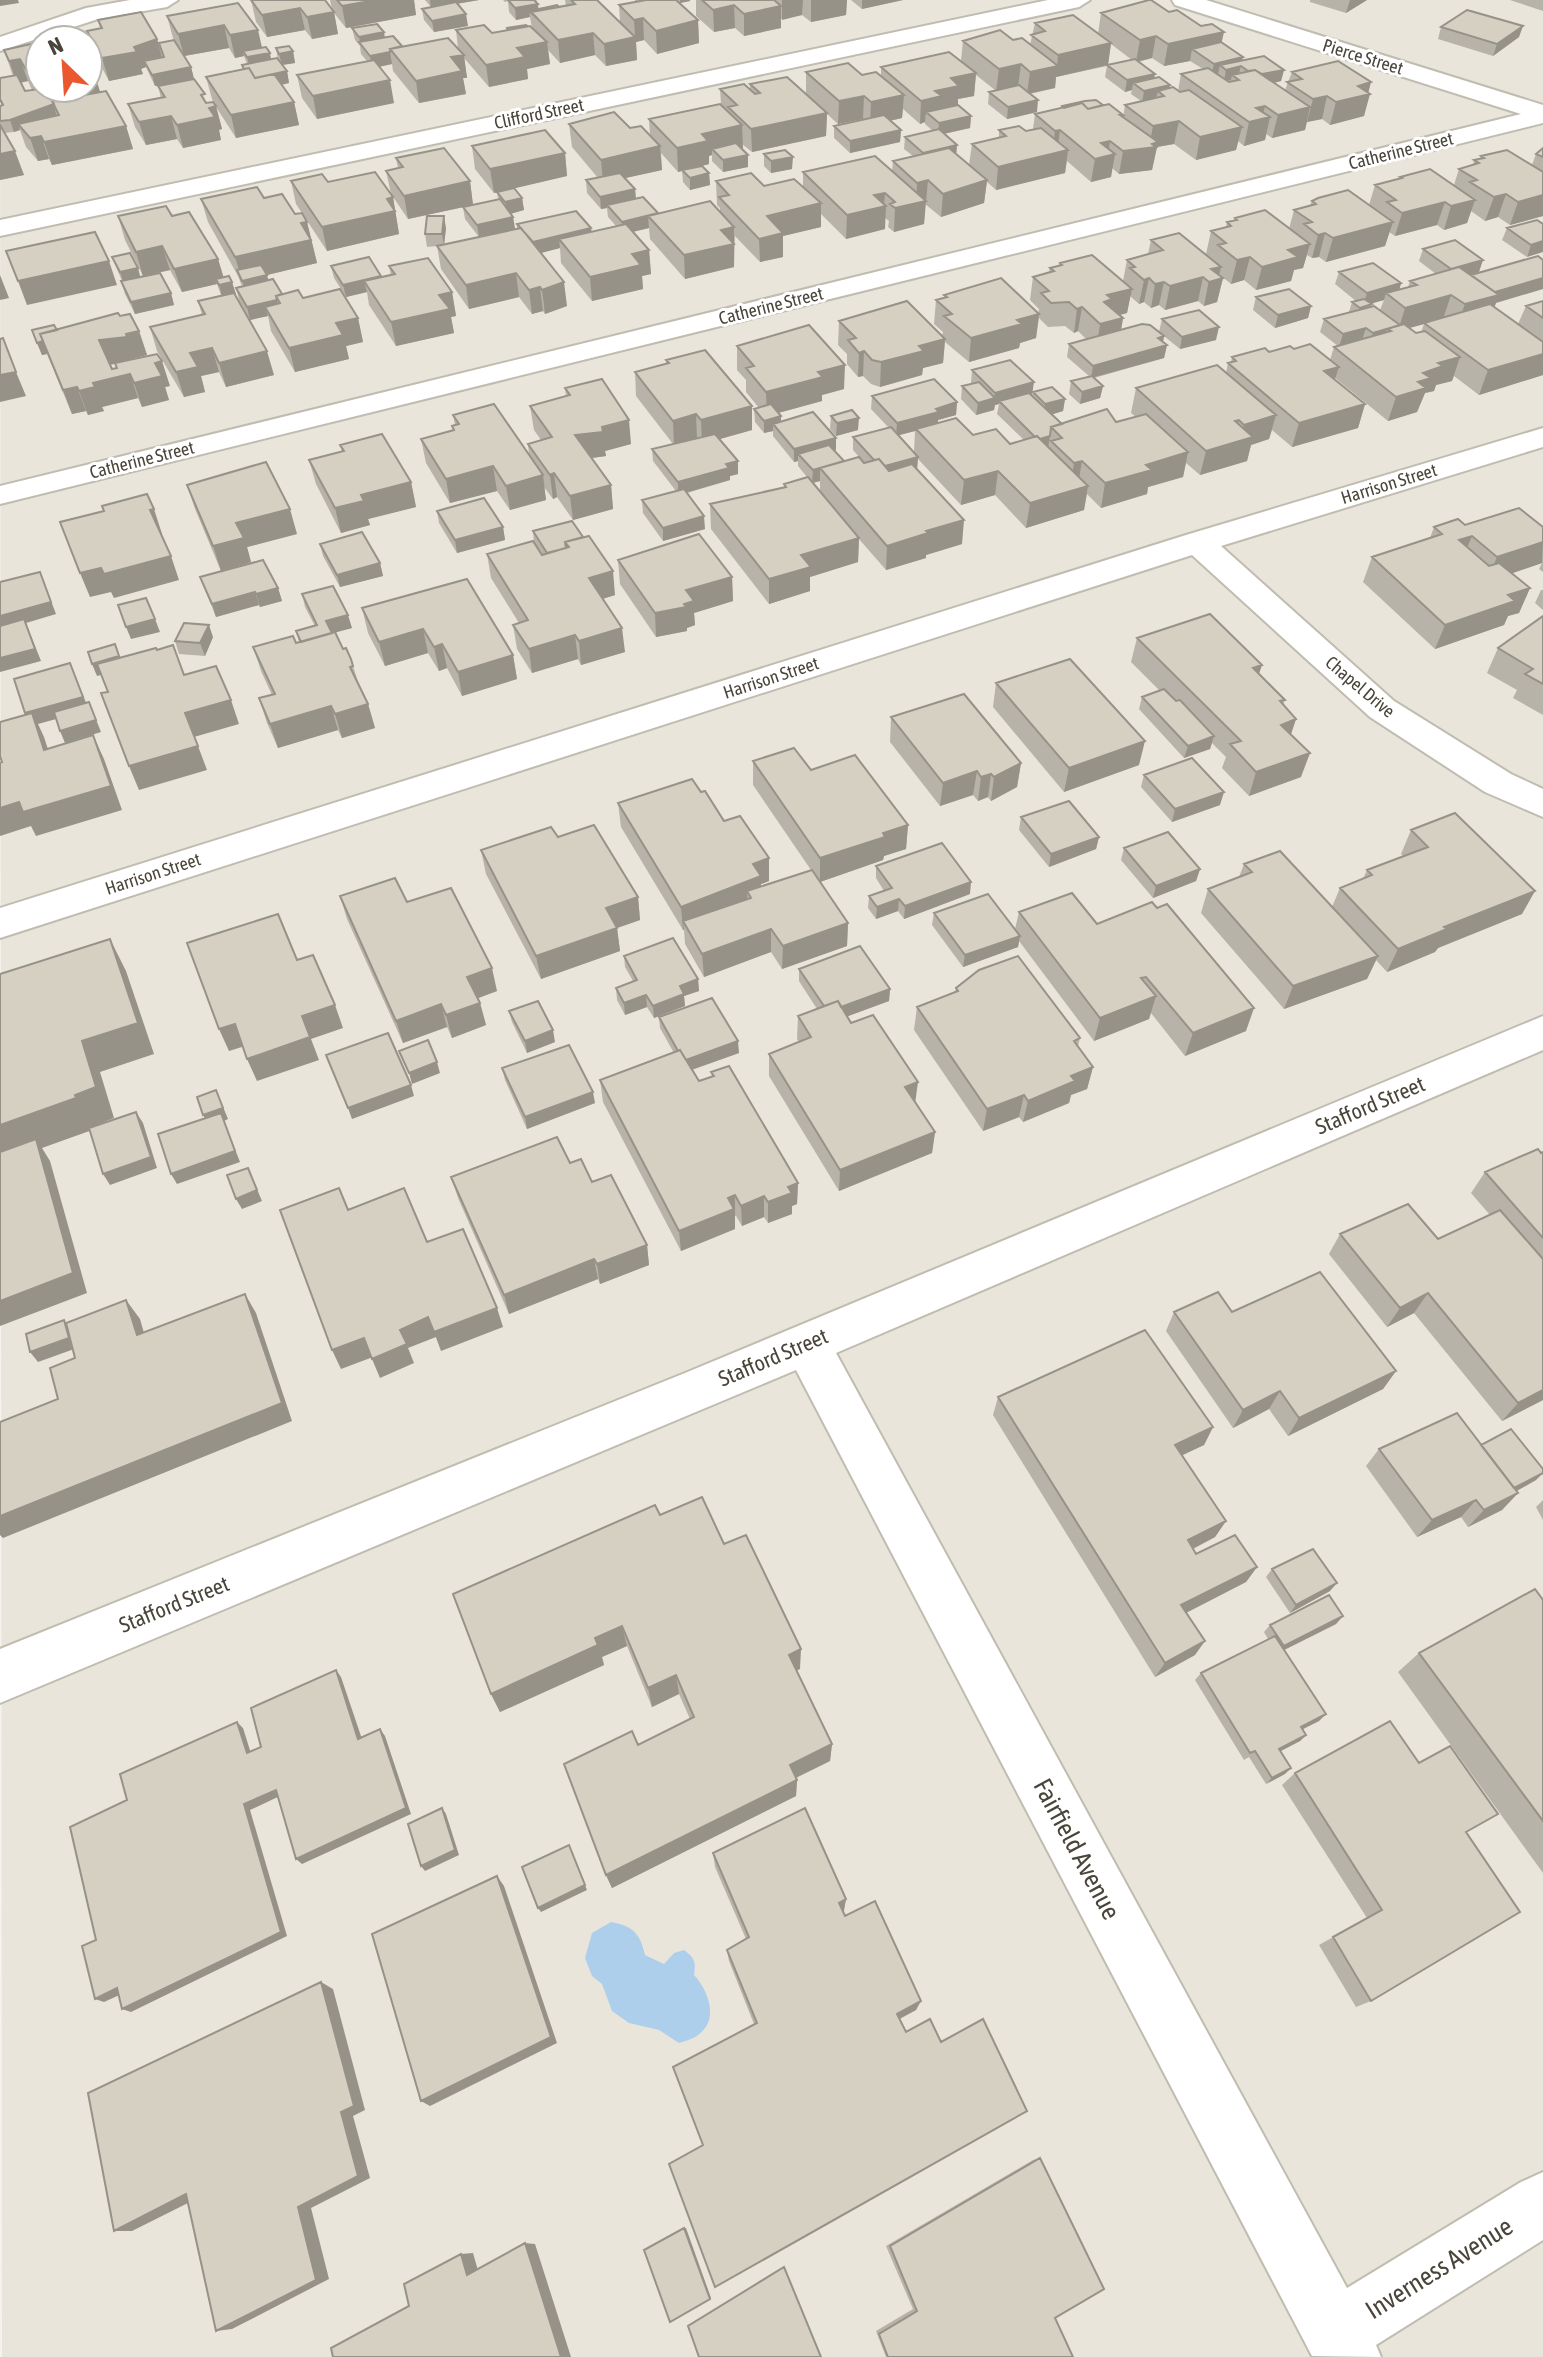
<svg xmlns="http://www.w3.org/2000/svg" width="1543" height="2357" font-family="'Asap Condensed',sans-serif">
<rect width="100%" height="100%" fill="#f5f3ed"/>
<path fill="#e9e5db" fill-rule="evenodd" d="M0,0H1543V2357H2ZM40,40H88V88H40Z"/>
<path fill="#aecfec" d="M611,1922C634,1926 640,1934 645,1955L664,1964L674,1953L684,1950C695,1958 696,1962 694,1975C708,1990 720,2019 698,2035C693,2039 685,2041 679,2043L659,2030L629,2023L612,2011L602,1984L592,1976L585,1958L592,1933Z"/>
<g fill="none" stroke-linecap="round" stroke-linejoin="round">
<g stroke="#c0bcb0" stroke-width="4">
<path id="minor" d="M130,0H178L167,7L98,19L0,51V37L86,8Z
M1048,0H1090L1079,7L0,236V220Z
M1172,0H1206L1543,105V123L0,504V486L1521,114L1175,5Z
M1543,428V447L1221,546L1394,701L1511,774L1543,789V817L1485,792L1370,717L1192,555L0,938V908L1186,535Z
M1543,1016V1050L836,1353L1347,2288L1521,2182L1543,2172V2240L1376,2345L1381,2357L1312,2356L796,1370L0,1703V1649L685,1373Z"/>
</g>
<use href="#minor" fill="#fff" fill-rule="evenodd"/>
</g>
<path fill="#b8b3a8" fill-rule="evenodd" d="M251,0L332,9L330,0H414L416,15L346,28L334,13L338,34L312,39L305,30L267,37L256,22Z
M425,0H479L457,4L468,26L434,32L424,20L422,9L431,7Z
M503,0H538L535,1L539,9L566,6L565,0H597L620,22L619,5L635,2V0H690V1L680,3L698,20L699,43L657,54L644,40L636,42L637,60L606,66L595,55L560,63L548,50L550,64L527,69L528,79L489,87L464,58L467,78H463L466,94L419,103L393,71L392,64L380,67L394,103L317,119L302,98L297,75L367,61L361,54L360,46L355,40L352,28L385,37L402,46L458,49L456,30L492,33L507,30V28L527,26L532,28L530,17L516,20L509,12L508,1L505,2Z
M696,0H847L846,15L811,22L802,15L781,19V28L744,36L735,28L714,32L696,16Z
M851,0H903L862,9Z
M1310,0H1367L1346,13L1310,2Z
M1510,0H1543V11Z
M238,3L262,48L271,59L278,60L276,48L293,51L295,63L282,65L287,71L289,83L282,85L294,102L299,125L236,138L216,107L222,129L219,130L221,140L183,148L177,139L146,145L135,127L128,104L161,98L158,86H155L146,67L141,69L143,74L109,81L94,53L87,31L100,28L98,20L157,39L159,43L191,67L194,79L207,103H214L212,99L206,77L243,69L242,65L247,64L244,56L235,58L229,48L184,56L173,38L167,16Z
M1169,12L1221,42L1243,57L1242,61L1284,70L1281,81L1274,83L1285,90L1292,72L1368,92L1364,116L1330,125L1322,119L1307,122L1305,130L1272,138L1266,134L1265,140L1244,146L1238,141L1236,150L1196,160L1174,144L1157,147L1152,170L1119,174L1112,168L1111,177L1091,182L1067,161L1065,173L996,190L987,182L984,203L941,217L925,204L924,224L894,232L888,227L889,221L885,218V229L846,239L821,214V227L783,236V257L760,262L735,236L734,267L685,279L650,239L649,228L633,232L649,250L651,274L642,276L643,289L592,301L561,263L560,248L541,253L567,306L545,314L543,311L532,314L519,297L469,309L441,269L437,246L427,247L425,234L446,228L444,244L479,237L465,219L463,207L498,199L497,192L522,198L524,210L511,213L513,217L515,229H517V224L591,228L592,232L616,226L608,217L607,208L601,209L587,193L586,180L598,178L572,147L569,124L630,128L650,136L649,119L721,104L720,89L750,90V84L806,94V72L881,75V67L961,61L963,41L1013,40L1030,45L1035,23L1098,34L1101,13ZM1111,44L1132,60L1108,65ZM1152,58L1164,66L1190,61L1203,69L1181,74L1178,91L1169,88L1154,78L1138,62ZM1107,66L1105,77L1125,92L1132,90L1131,94L1141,101L1125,105L1123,118V115L1103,105L1062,106V108L1035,114L1033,129L1026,131L999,130V138L972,144L969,165L956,154L957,145L944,134L970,128L971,116L958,105V99L974,96L976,75L995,90L989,92L988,104L1007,119L1037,112L1030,94L1055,88L1056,77ZM903,109L920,124L925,122V124L933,131L905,137L904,149L913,156L893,161L892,171L803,172V187L764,186L716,181L717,205L720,208V212L658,213L636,198L635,189L625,178L662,170L661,153L678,172L682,171L683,182L690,190L710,185L709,173L702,166L709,164V156L712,155V161L723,172L748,167V155L742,149V144L752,152L826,136L827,114L838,124L863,119L864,120L834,126V138L850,153L900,142L901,130L890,121L902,118Z
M1441,27L1519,37L1493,56L1438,39Z
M40,42V88H88L95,76L100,92L126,126L133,149L52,165L49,159L38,161L26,147L20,130L14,132L4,133L24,175L0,180V106L2,105L0,102V78L13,76L4,50ZM28,81L32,90L25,91L21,83ZM73,93L75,97L53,101L51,97Z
M472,146L565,153L567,176L494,193L475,169Z
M1543,148V216L1510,225L1498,217L1485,221L1471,211L1467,223L1444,230L1437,225L1395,236L1389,232L1385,246L1326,262L1319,257L1312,258L1307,255L1303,268L1294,270L1291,281L1256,290L1244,280L1231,284L1219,274V276L1223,278L1217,302L1204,306L1198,301L1165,310L1159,305L1151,308L1144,302L1139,304L1130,296L1127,313L1119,315L1123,318L1121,330L1164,336L1163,342L1167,345L1164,358L1094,378L1103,386L1100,398L1080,404L1069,394L1071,381L1089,376L1067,357L1069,344L1086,339L1078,331L1074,333L1065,326L1048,327L1039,318L1036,338L1020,343L1019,348L969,362L945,342L943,363L923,368L922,375L880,387L871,384L863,376L858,377L847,364V354L838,345L839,321L942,336L943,332L934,324L936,300L944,298V295L1038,313L1039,309L1030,300L1033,277L1049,272L1050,268L1059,265L1060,263L1123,281L1127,260L1148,254L1151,240L1206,254L1211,231L1226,227L1227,222L1234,220L1235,218L1289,229L1294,210L1310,206L1312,201L1369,205L1375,185L1400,179V177L1454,185L1459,169L1473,165L1474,160L1480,159L1481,156L1532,165L1536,154Z
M764,154L792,169L771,173L764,166Z
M396,158L470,181L473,205L408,219L391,194L386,171L398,168Z
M291,181L328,182L393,197L399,234L327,251L296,204Z
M264,198L307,222L317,263L267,275L268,280L282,294L303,298L358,318L363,342L346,346L349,359L295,372L271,331L268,316L250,320L239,300L236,288L242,286L238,276L208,222L201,199Z
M118,216H172L218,259L224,278L232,282L235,295L274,375L226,387L219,372L201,376L205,392L184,397L157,351L150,327L202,315L198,301L221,295L217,284L182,292L170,270L143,276L125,240Z
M1543,224L1527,257L1502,240L1507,228Z
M1423,249L1479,272L1470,275L1496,303L1494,307L1518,324L1526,306L1543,301V375L1479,395L1454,376L1452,381L1436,385L1434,391L1425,393L1417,412L1388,421L1335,378V379L1365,404L1358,428L1292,447L1272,430L1269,439L1251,445L1247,461L1200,475L1186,463L1183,477L1148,487L1147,494L1101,508L1087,494L1084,510L1026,528L995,495L961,505L918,459L917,469L962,544L926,555V558L886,570L859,539L858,562L810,577V591L769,604L711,529L710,504L784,487V484L807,477L798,466V461L794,462L773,436V431L764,433L755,422L754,409L759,408L746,392V380L737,370V346L844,389L822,395V401L778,413L781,416V421L836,450L834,451L844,461L859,457L853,450V437L889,428L871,409L872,396L957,402L956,415L938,420V423L973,435L1010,444L1024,440L997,414L999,404L995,405L994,410L976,415L961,399L962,386L972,384L971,383L972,370L1032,395L1033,392L1065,399L1063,411L1052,414L1062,424L1116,422L1136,417L1131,413L1136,388L1226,373L1228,363L1231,362L1232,357L1294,349L1330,360L1334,347L1338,346L1320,332L1324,319L1349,312L1352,302L1356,301L1335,284L1339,272L1401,283L1399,290L1408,287L1410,281L1436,274L1419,261ZM1384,300L1380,310L1372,306L1371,303ZM1424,324L1421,332L1416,333L1409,328ZM915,431L914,452L898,435ZM820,481V491L813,483Z
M112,257L138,268L140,277L171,293L174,305L135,314L125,294L121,281H122Z
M331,266L381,277L391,275L389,266L452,292L456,316L451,317L454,333L396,346L369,305L367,292L346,297L334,278Z
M1256,297L1311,306L1308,318L1275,328L1253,310Z
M120,316L139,331L147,355L134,359L170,386L165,387L169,400L142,407L138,398L102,407L104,411L88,415L86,411L72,414L47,354L42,355L32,330H57ZM110,364H115L116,368L112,369Z
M1162,319L1216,340L1180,349L1159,332Z
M666,360L752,406V430L720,439L738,474L730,476V480L687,493L705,529L663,541L643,513L642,500L676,491L653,461L652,449L673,444L636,396L635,372L666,364Z
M565,388L631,444L605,451L606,456L591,458L611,485L613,509L573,520L557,497L553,499L544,487L546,500L510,510L497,491L450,503L426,463L421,439L453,430L452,426L455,425L453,415L529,455L528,444L541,440L534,430L530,406L566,396Z
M831,416L858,430L836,436L830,429Z
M340,445L411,482L416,507L368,519L370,525L341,533L316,484L309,460L342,452Z
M187,485L297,534L247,547L251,562L221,571L195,509Z
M437,511L503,527L505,540L457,553L439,523Z
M572,521L615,595L603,599L625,652L581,665L578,659L532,673L517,649L513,625L519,623L491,578L487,554L534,543L533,531Z
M1465,525L1543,526V572L1539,569L1542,563L1512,573L1530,588L1519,613L1508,616L1504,625L1435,649L1363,582L1372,557L1430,538L1434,527Z
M320,544L380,563L383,576L340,587L323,556Z
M618,560L732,577L733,601L694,613L695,625L687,628V631L656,637L620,584Z
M200,577L278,588L282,601L260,607L259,605L216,617Z
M1541,590H1543V610L1535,603Z
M302,594L352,628L335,632L343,649L351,659L358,682L368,704L375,728L342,738L338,730L278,748L267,723L259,698L272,695L261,671L253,647L299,642L296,631L315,626L305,607Z
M362,608L513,655L517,679L462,696L447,668L439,671L428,653L385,666L368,633Z
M1543,616V715L1513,698L1517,690L1487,673L1498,648Z
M213,637L205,656L179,654L175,641Z
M1137,638L1259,674L1285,700L1283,705L1296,719L1291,734L1301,777L1249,796L1222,768L1226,757L1212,743L1210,749L1184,758L1139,709L1142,697L1160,691L1131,662Z
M996,683L1139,765L1064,792L993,707Z
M891,717L1021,763L1017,787L991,801L988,797L978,801L973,795L940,806L890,742Z
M753,761L811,770L908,825L906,849L884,856L883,860L820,882L848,923L847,946L782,969L771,952L704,977L685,944L684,930H683L621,827L618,803L701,792L724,821L769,858V881L761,884V887L811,870L753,785Z
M1144,775L1220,805L1172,822L1141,787Z
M1021,817L1099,837L1096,849L1049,867L1019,830Z
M1411,830L1522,914L1438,948L1435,952L1387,972L1376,960L1367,979L1284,1009L1201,913L1208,889L1239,877L1244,864L1332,907L1340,888L1363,879L1367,870L1403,856L1401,854Z
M558,837L638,897L640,920L617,928L620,951L541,979L486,874L481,850Z
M1124,848L1200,869L1196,881L1153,898L1121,860Z
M876,866L970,894L904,919L898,911L876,919L868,908L869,896L884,891L876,878Z
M340,896L407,902L497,991L478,998L480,1003L486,1025L452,1038L447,1027L403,1043L347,919Z
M1019,912L1097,924L1246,1031L1185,1056L1151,1013L1149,1019L1094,1041L1019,941L1018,947L963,967L932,925L934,913L1015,929Z
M624,956L698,979L699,991L684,996L685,1006L654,1018L647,1007L625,1015L617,1000L616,988L633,981L625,967Z
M799,969L890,989L889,1001L847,1016L915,1102L935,1132L932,1153L839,1191L769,1076V1054L799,1042L797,1039L798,1016L817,1009L799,981Z
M956,988L1080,1038L1078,1046L1093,1067L1087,1089L1071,1095L1069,1103L1023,1122L1019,1117L983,1131L914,1030L917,1007L955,992Z
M509,1011L555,1042L527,1053L512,1022Z
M659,1017L739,1053L692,1070L699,1081L712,1077L711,1072L798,1183L797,1204L792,1206V1214L768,1223L764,1217L742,1226L736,1216H735V1229L681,1251L603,1102L600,1080L674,1053L660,1028Z
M502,1068L595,1103L527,1129L505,1080Z
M1543,1152V1400L1502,1421L1414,1313L1387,1327L1329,1254L1340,1234L1438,1239L1490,1215L1471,1193L1485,1172Z
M570,1163L592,1182L647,1245L649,1265L600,1284L598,1279L509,1314L458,1198L451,1177Z
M1174,1312H1232L1396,1371L1383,1389L1288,1436L1269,1409L1233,1428L1166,1331Z
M998,1397L1213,1427L1204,1445L1181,1455L1226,1521L1215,1537L1193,1549L1196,1554L1257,1567L1246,1582L1186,1613L1195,1655L1155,1677L993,1415Z
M1481,1445L1536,1480L1517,1491L1518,1493L1502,1510L1468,1527L1461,1517L1417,1537L1366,1466L1379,1449Z
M1543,1500V1520L1536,1507Z
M660,1515L724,1544L800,1669L796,1670L832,1744L830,1761L796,1778L797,1780L796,1796L612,1888L606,1875L638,1745L690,1719L679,1694L652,1707L627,1646L602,1657L604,1665L500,1712L491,1694Z
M1272,1569L1330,1591L1290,1613L1266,1577Z
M1543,1600V1873L1398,1672L1419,1653Z
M1343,1616L1336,1624L1284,1650L1319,1721L1303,1729L1306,1735L1300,1741L1281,1751L1285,1774L1266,1784L1249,1757L1244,1760L1195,1680L1201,1673L1268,1639L1264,1632L1270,1625Z
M1295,1773L1467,1832L1371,2001L1356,2007L1319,1945L1367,1918L1282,1785Z
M713,1853L846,1899L843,1912L845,1916L916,2010L900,2019L906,2032L941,2042L1027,2111L703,2145L754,2024L729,1961L727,1950L746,1939L715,1867Z
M1040,2158L1055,2318L1073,2357H886L876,2331L913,2309L886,2246L1033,2160Z"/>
<path fill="#969288" d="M0,0H18L19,3L0,6Z
M376,0H414L416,15L346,28L342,6Z
M430,0H479L431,8Z
M680,0H690V1L680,3Z
M782,0H803L802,15L782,20Z
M811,0H847L846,15L811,22Z
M862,0H903L862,9Z
M1350,0H1367L1346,13Z
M538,4L539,16L529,11L530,17L516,20L515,8Z
M734,5L735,28L714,32L713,10Z
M781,6V28L744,36V14Z
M300,8L305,30L267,37L262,15Z
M334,12L338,34L312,39L307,17Z
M466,14L468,26L434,32L432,21Z
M643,18L644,40L636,42L637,60L606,66L604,44L635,37L634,20Z
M698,20L699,43L657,54L656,31Z
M224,25L229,48L184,56L178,34Z
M1523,26L1519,37L1493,56L1497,44Z
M258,30L263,52L243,51L244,56L235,58L230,35Z
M384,32L386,44L361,45L359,37Z
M1224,32L1219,54L1192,49L1190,61L1164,66L1168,44Z
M593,33L595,55L560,63L558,40Z
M1156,36L1152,58L1136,62L1140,40Z
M157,39L163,61H144L146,67L141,69L143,74L109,81L102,58Z
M547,42L550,64L527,69L528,79L489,87L486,65L517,48Z
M1111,43L1108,65L1056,77L1055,88L1027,94L1030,72L1057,66L1058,55Z
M293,51L295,63L282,65L279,54Z
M390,52L392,64L372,68L370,56Z
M270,53L272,65L250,69L247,57Z
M464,55L467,78H463L466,94L419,103L416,81L451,57Z
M1243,57L1238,78L1232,75L1231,80L1224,81L1226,70L1220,65L1218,74L1211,75L1214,64Z
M20,59L28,81L17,83L9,61Z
M1021,64L1018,87L996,92L999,69Z
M191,67L194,79L155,86L152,75Z
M1284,70L1281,81L1253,88L1256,76Z
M287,71L289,83L254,90L251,78Z
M976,73L974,96L958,99V109L926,112L925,122L920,124L921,101L951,78Z
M1155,74L1153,85L1133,83L1132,90L1125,92L1127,80Z
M40,75V88H71L73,93L37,100L30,77Z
M95,76L102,98L80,106L74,88H88V78Z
M390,80L394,103L317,119L313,96Z
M1371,82L1368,94H1370L1364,116L1330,125L1336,102L1358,86Z
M1170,85L1167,97L1158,91L1156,99L1142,103L1144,91Z
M904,95L902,118L870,125L871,102Z
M864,96L863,119L838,124L839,101Z
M1327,96L1322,119L1307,122L1313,99Z
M1038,100L1037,112L1007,119L1008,107Z
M294,102L299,125L236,138L231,115Z
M53,104L57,116L18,124L20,130L14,132L10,120Z
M216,106L222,129L219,130L221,140L183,148L177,125L209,108Z
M1265,106L1262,119L1270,117L1265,140L1244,146L1249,122L1256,108Z
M1310,107L1305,130L1272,138L1278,115Z
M827,113L826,136L752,152L751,129Z
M171,116L177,139L146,145L139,122Z
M971,116L970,128L938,135L939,123Z
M1179,121L1174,144L1157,147L1152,170L1119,174L1123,151L1149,148L1153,126Z
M742,125L743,148L717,154L712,149V155L709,156V164L678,172L677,148L702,134Z
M126,126L133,149L52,165L44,142Z
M1242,127L1236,150L1196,160L1200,137Z
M901,130L900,142L850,153V141Z
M1060,130L1057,153L1068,150L1065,173L996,190L998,167L1052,154L1055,131Z
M41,136L49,159L38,161L30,138Z
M1110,141L1108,155L1115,154L1111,177L1091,182L1095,159L1101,143Z
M957,145L956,157L923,153Z
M660,146L662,170L603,183L601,160Z
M15,151L24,175L0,180V154Z
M565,153L567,176L494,193L490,169Z
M748,155V167L723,172V160Z
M793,157L792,169L771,173V161Z
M709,173L710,185L690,190V178Z
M928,180L924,224L894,232L895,208L916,203L917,183Z
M987,180L984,203L941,217L943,194Z
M470,181L473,205L408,219L404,196Z
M635,189L636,201L607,205V208L601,209L600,197Z
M885,193L884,206H886L885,229L846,239L847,215L874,195Z
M1506,194L1498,217L1485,221L1494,197Z
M1543,195V216L1510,225L1518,202Z
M393,197L399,234L327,251L322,227Z
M522,198L524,210L507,215L505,202Z
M1475,200L1467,223L1444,230L1451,206Z
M1445,202L1437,225L1395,236L1402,213Z
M821,203V227L783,236V257L760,262L759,239L767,216Z
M444,216L446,228L444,246L442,234Z
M648,216L649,228L623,234L622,222Z
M513,217L515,229L479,237L477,225Z
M307,222L317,263L267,275L270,287L246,293L235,257L301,223Z
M1393,222L1385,246L1326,262L1333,238Z
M734,227V267L685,279L684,255L721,230Z
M591,228L592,241L559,239L560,248L533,255L531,242Z
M1325,233L1319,257L1312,258L1318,235Z
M1543,241V252L1527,257L1531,245Z
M1310,244L1303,268L1294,270L1291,281L1256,290L1262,267L1288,250Z
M162,246L170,270L143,276L136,252Z
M649,250L651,274L642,276L643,289L592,301L590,277L632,254Z
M1250,257L1244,280L1231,284L1237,260Z
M218,259L225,283L216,279L217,284L182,292L174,269Z
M1483,260L1479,272L1447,281L1451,269Z
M109,261L117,285L27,305L18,281Z
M1221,267L1218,280L1223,278L1217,302L1204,306L1211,269Z
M138,268L141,280L124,284L120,272Z
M516,273L519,297L469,309L466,285Z
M0,275L9,298L0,300Z
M381,276L383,288L364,281L367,292L346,297L343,285Z
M1203,277L1198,301L1165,310L1170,286Z
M1149,278L1144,302L1139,304L1144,280Z
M1543,278V289L1496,303L1490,319L1456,328L1465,304L1489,294Z
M232,282L236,294L222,297L219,285Z
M564,282L567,306L545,314L542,290Z
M1164,282L1159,305L1151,308L1155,284Z
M1401,283L1398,296L1386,293L1384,300L1363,306L1367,293Z
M540,287L543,311L532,314L529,290Z
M1132,289L1127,313L1109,318H1123L1119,343L1096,348L1104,302L1107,295Z
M452,292L456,316L451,317L454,333L396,346L391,322L439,295Z
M171,293L174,305L135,314L131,302Z
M1451,295L1443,319L1398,331L1405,308Z
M277,300L280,313L265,307L268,316L250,320L247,307Z
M1311,306L1308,318L1275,328L1278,315Z
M1082,307L1078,331L1074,333L1077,309Z
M1039,314L1036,338L1020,343L1019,348L969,362L971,338L1017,320Z
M358,318L363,342L346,346L349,359L295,372L289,348L336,323Z
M1219,327L1216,340L1180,349L1182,337Z
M1366,328L1362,340L1339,347L1343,334Z
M1387,329L1383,341L1369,345L1373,333Z
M139,331L147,355L134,358L135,362L107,365L99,340Z
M1164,336L1162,347L1167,345L1164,358L1091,378L1093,366Z
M945,339L943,363L923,368L922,375L880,387L881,362L919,346Z
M43,341L47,354L42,355L37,343Z
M212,348L219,372L201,376L205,392L184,397L176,372L190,353Z
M267,351L274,375L226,387L219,363Z
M864,351L863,376L858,377L859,353Z
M1543,354V375L1479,395L1488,370Z
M1460,357L1452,381L1436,385L1434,391L1425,393L1417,412L1388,421L1396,397L1423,373L1438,363Z
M162,361L170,386L165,387L169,400L142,407L134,383L155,363Z
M845,365L844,389L822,395V401L767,416L766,392L818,372Z
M1339,367L1331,391L1324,371Z
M16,372L26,396L0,402V375Z
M130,374L138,398L102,407L104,411L88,415L79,391L93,383Z
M1034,382L1032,395L999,401V404L995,405L994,410L976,415L978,403L994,398L995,393Z
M1103,386L1100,398L1080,404L1082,392Z
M77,387L86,411L72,414L63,390Z
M1065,399L1063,411L1044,417L1045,404Z
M957,402L956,415L938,420V425L896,436L897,423L936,409Z
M1365,404L1358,428L1292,447L1299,423Z
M752,406V430L702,444L701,420Z
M696,414L697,439L674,445L673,421Z
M1276,415L1269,439L1251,445L1247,461L1200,475L1206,451L1235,421L1239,420L1233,443L1240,441L1244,425Z
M781,416V429L773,424V431L764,433V421Z
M859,418L858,430L836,436L837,423Z
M629,420L631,444L605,451L606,456L578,460L575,435Z
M1050,436L1048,448L1037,439Z
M836,438V450L803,459L798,454V461L794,462V449Z
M1188,452L1183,477L1148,487L1147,494L1101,508L1105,483L1146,465Z
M918,457L917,470L880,480V468Z
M738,461V474L730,476V480L678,495V482Z
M1082,461L1078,485L1070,488L1074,463Z
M493,466L497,491L450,503L446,479Z
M820,468V481L812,483L813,470Z
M998,471L995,495L961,505L964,480Z
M554,473L557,497L553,499L550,475Z
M543,475L546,500L510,510L506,486Z
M411,482L416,507L368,519L370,525L341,533L335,508L361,495Z
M611,485L613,509L573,520L570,496Z
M1088,486L1084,510L1026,528L1030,503Z
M154,509L162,534L159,535L150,510Z
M290,509L297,534L247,547L251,562L221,571L213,546L236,523Z
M704,516L705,529L663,541V528Z
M964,520L962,544L926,555V558L886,570L887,546L926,531Z
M503,527L505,540L457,553L455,540Z
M1472,536L1462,560L1459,540Z
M859,538L858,562L810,577V591L769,604V579L801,555Z
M1543,542L1542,563L1487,582L1497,557Z
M171,556L179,580L114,598L111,592L90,597L80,573L101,568Z
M380,563L383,576L340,587L337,575Z
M613,571L615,595L592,602L589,578Z
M40,572L56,614L26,623L41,661L0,672V616Z
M732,577L733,601L694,613L695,625L687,628V631L656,637L655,613L686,590Z
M278,588L282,601L260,607L256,594Z
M1530,588L1519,613L1508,616L1504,625L1435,649L1445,625L1508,595Z
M255,592L259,605L216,617L212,604Z
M348,615L352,628L330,634L326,621Z
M155,619L160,632L131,639L126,627Z
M209,625L213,637L205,656L200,643Z
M622,628L625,652L581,665L579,641Z
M423,629L428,653L385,666L379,642Z
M575,635L578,659L532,673L529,649Z
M115,644L124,669L97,676L92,664Z
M442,644L447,668L439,671L434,647Z
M513,655L517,679L462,696L458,672Z
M70,663L89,710L38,724L44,737L56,774L25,713Z
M1262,665L1254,689L1253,668Z
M231,700L239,724L194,737L185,713Z
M89,702L101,732L65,743L60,731Z
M368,704L375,728L342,738L335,714Z
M331,706L338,730L278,748L270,724Z
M1296,719L1288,743L1281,725Z
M93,735L104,759L122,810L36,836L31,826L0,836V808Z
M1214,736L1210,749L1184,758L1188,746Z
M1145,741L1139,765L1064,792L1069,768Z
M198,746L207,770L139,790L129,766Z
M1310,753L1301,777L1249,796L1256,772Z
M1021,763L1017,787L991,801L994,777Z
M977,771L973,795L940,806L943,783Z
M991,774L988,797L978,801L981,777Z
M1224,792L1220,805L1172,822L1175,809Z
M908,825L906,849L884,856L883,860L820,882V858L883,833Z
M1099,837L1096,849L1049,867L1051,854Z
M769,858V881L761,884V899L751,898L747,891L748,905L683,921L684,930H683L681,907L753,864Z
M1200,869L1196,881L1153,898L1156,886Z
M971,882L970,894L904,919L905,906Z
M1535,891L1522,914L1438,948L1435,952L1387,972L1398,949L1444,927Z
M638,897L640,920L617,928L620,951L541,979L536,956L606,908Z
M899,899L898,911L876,919L877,907Z
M848,923L847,946L782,969L783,946Z
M771,929V952L704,977L702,954Z
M1020,936L1018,947L963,967L965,955Z
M110,939L126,971L154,1054L100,1072L114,1118L94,1126L95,1129L42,1148L50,1161L87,1293L0,1326V1125L82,1041Z
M1378,956L1367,979L1284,1009L1293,986Z
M492,968L497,991L473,1000L467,977Z
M698,979L699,991L684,996L685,1006L654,1018L653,1006L680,986Z
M890,989L889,1001L827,1024L828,1012Z
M646,995L647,1007L625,1015L624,1003Z
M1156,996L1149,1019L1094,1041L1100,1018Z
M480,1003L486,1025L452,1038L446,1015Z
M441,1004L447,1027L403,1043L396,1021Z
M335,1005L343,1028L311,1039L319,1060L257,1081L247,1059L302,1016Z
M1254,1008L1246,1031L1185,1056L1193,1033Z
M235,1024L245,1046L229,1051L219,1029Z
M553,1030L555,1042L527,1053L525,1041Z
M738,1041L739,1053L685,1072L684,1061Z
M437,1062L440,1073L412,1084L409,1073Z
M1093,1067L1087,1089L1071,1095L1069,1103L1023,1122L1028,1101L1071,1076Z
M918,1082L915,1104L905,1087Z
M411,1085L414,1096L352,1119L348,1108Z
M216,1090L228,1119L224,1121L240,1162L177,1184L171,1174L209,1126L203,1115Z
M593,1092L595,1103L527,1129L525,1117Z
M1024,1095L1019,1117L983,1131L987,1109Z
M136,1112L143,1123L157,1168L110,1185L103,1174Z
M935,1132L932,1153L839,1191L840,1170Z
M248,1168L262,1201L242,1209L236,1199Z
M798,1183L797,1204L792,1206V1214L768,1223V1202L788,1187Z
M735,1195V1229L681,1251L679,1231L728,1198Z
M764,1196V1217L742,1226L741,1206Z
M647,1245L649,1265L600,1284L597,1264Z
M594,1259L598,1279L509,1314L504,1295Z
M1428,1293L1414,1313L1387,1327L1400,1308Z
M245,1294L256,1313L292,1421L3,1538L0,1535V1516Z
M126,1300L140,1319L150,1354L137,1335Z
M497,1308L503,1327L441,1351L434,1332Z
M428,1317L436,1337L408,1348L414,1363L380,1378L372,1359L400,1330Z
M64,1320L71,1330L77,1348L38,1362L30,1352Z
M364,1338L373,1357L341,1369L332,1350Z
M1396,1371L1383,1389L1288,1436L1299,1418Z
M1543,1390V1400L1502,1421L1518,1403Z
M1280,1391L1269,1409L1233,1428L1243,1410Z
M1213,1427L1204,1445L1166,1463L1175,1445Z
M1543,1473L1536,1480L1500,1500L1508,1491Z
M1518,1493L1502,1510L1468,1527L1484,1510Z
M1476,1500L1461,1517L1417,1537L1432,1520Z
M1226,1521L1215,1537L1179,1556L1188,1540Z
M1257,1567L1246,1582L1172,1620L1181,1605Z
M1337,1583L1330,1591L1290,1613L1296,1605Z
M1343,1616L1336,1624L1278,1653L1284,1646Z
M622,1626L627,1646L602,1657L604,1665L500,1712L491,1694L595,1638Z
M1205,1641L1195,1655L1155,1677L1165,1663Z
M801,1649L800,1669L788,1674L789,1655Z
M336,1670L341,1677L364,1745L358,1739Z
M676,1675L679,1694L652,1707L648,1688Z
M1326,1714L1319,1721L1295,1733L1301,1727Z
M237,1722L243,1728L253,1760L247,1753Z
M380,1729L385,1736L411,1814L302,1864L296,1859Z
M1306,1735L1300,1741L1273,1755L1279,1749Z
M832,1744L830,1761L789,1781L790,1765Z
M1291,1768L1285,1774L1266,1784L1272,1778Z
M797,1780L796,1796L612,1888L606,1875Z
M276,1790L282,1795L250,1810L287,1936L131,2012L122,2009L244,1804Z
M442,1808L446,1814L459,1855L425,1871L421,1866Z
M569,1845L587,1890L541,1912L538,1908Z
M497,1876L504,1886L557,2043L430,2106L421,2101Z
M846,1899L844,1911L836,1915L839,1903Z
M321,1982L333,1989L365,2110L353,2116L370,2178L311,2208L329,2279L232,2329L216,2331L298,2207L341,2112Z
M117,1988L126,1992L104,2002L95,1999Z
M921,2001L916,2010L893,2022L897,2014Z
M186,2194L202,2196L132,2231H114Z
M684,2228H686L711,2298L710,2299Z
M525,2243L535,2244L571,2357H561Z
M473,2253L479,2274L467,2275L461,2254Z"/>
<path fill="#d6d0c3" stroke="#969288" stroke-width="2" d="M251,0H325L334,12L307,17L300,8L262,15Z
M337,0H376L342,6Z
M508,0H534L538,4L515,8Z
M571,0H597L635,37L604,44L593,33L558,40L531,12L575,4Z
M646,0H676L698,20L656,31L643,18L634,20L619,5Z
M702,0H774L781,6L744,14L734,5L713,10Z
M1149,0H1151L1169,12L1177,10L1201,26L1212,24L1224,32L1168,44L1156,36L1140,40L1101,13Z
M456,2L466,14L432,21L422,9Z
M238,3L258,30L230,35L224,25L178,34L167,16Z
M557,5L559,7L531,12L538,19L529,11Z
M1467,10L1523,26L1497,44L1441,27Z
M141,12L157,39L134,47L137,52L102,58L87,31L102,28L98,20Z
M1073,15L1111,43L1058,55L1031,35L1045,31L1035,23Z
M377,24L384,32L359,37L352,28Z
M484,25L492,33L530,26L547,42L517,48L525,57L486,65L456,30Z
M526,25L527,26L508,30L507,28Z
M1000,30L1013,40L1022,38L1058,66L1030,72L1021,64L999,69L963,41Z
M393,36L402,46L390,49V52L370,56L359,42Z
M64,37L65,40H50Z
M448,38L464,55L451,57L462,71L416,81L390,49Z
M174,40L191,67L152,75L144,61L164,57L159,43Z
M40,42V75L30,77L20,59L9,61L4,50Z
M1221,42L1243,57L1214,64L1192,49Z
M289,46L293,51L279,54L276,48Z
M266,47L270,53L247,57L243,51Z
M949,52L976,73L951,78L959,86L935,91L942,96L921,101L881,67Z
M1264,56L1284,70L1262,74L1255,70L1248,71L1241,66L1226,70L1220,65Z
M277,58L287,71L255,78L249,68L244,69L242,65Z
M1135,59L1155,74L1127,80L1107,65Z
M374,60L390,80L313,96L297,75Z
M1338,61L1371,82L1358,86L1370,94L1336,102L1327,96L1313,99L1287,82L1302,79L1292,72Z
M88,62L95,76L88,78Z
M848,63L862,75L876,72L904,95L871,102L864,96L839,101L806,72Z
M249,68L255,78L274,74L294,102L231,115L206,77Z
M1208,68L1229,82L1239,80L1232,75L1255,70L1310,107L1278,115L1265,106L1256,108L1270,117L1249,122L1181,74Z
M17,75L25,91L47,88L54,104L10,120L0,121V106L3,105L0,99V78Z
M787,77L827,113L751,129L728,107L737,105L720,89L744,84L755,94L760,93L750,84Z
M1159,77L1170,85L1144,91L1133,83Z
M194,79L205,94L201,95L206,103L213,102L216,106L209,108L215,117L177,125L171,116L139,122L128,104L165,97L158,86Z
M1019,85L1038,100L1008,107L989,92Z
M1173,87L1180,92L1189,90L1242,127L1200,137L1179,121L1153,126L1125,105L1164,96L1158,91Z
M106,91L126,126L44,142L41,136L30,138L18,124L59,115L52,101Z
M1096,100L1103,105L1088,109L1082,103L1064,108L1062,106L1085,101Z
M1082,103L1088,109L1109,104L1123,115H1120L1158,142L1152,144L1156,147L1123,151L1110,141L1101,143L1115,154L1095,159L1060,130L1055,131L1035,114Z
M720,104L742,125L702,134L708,141L677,148L649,119Z
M958,105L971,116L939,123L926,112Z
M614,112L630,128L641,126L660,146L601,160L569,124Z
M884,115L901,130L850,141L834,126Z
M0,125L15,151L0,154Z
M1019,126L1026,131L1041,128L1068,150L998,167L972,144L1006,136L999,130Z
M939,129L957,145L923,153L905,137Z
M545,130L565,153L490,169L472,146Z
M736,143L748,155L723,160L712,149Z
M444,148L470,181L404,196L386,171L403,167L396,158Z
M949,148L987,180L943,194L928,180L917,183L893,161Z
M1543,148V157L1536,154Z
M785,150L793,157L771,161L764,154Z
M1507,150L1543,172V195L1518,202L1506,194L1494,197L1470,182L1477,180L1459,169L1479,163L1474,160L1484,158L1481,156Z
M875,156L926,201L895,208L890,204L895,202L885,193L874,195L886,206L847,215L803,172Z
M702,166L709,173L690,178L682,170Z
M1430,169L1475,200L1451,206L1445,202L1402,213L1387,202L1396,200L1375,185L1402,178L1400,177Z
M375,172L393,197L387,199L395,211L322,227L291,181L322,174L328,182Z
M620,173L635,189L600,197L586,180Z
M751,173L764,186L794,179L821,203L767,216L783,233L759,239L719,197L729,195L716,181Z
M257,187L264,198L282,194L295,214L302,213L307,222L301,223L311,240L235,257L201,199Z
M514,188L522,198L505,202L497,192Z
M1348,190L1393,222L1333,238L1325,233L1318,235L1304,224L1312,222L1294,210L1316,204L1312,201L1318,198Z
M643,197L658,213L622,222L607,205Z
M500,199L513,217L477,225L463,207Z
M710,201L734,227L721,230L734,244L684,255L648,216Z
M166,206L172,216L189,212L218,259L174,269L162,246L136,252L118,216Z
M1265,210L1310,244L1288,250L1298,257L1262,267L1250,257L1237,260L1218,245L1226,243L1211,231L1231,226L1227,222L1237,220L1235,218Z
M576,211L591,228L533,242L517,224Z
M427,216H444L442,234H425Z
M1537,220L1543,224V241L1531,245L1507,228Z
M626,224L649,250L632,254L641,265L590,277L559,239Z
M521,228L564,282L542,290L540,287L529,290L516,273L466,285L437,246Z
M95,232L109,261L18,281L6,251Z
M1179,233L1221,267L1211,269L1223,278L1209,282L1203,277L1170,286L1164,282L1155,284L1149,278L1144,280L1130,268L1135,267L1127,260L1163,250L1151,240Z
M1455,240L1483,260L1451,269L1423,249Z
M130,253L138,268L120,272L112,257Z
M1092,255L1132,289L1107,295L1112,299L1104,302L1123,318L1100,324L1082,307L1077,309L1069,302L1051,303L1041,293L1049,291L1033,277L1054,271L1050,268L1062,265L1060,263Z
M1538,256L1543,260V278L1495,292L1471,275Z
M369,257L381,276L343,285L331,266Z
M428,258L452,292L439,295L450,309L391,322L364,281L395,274L389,266Z
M1373,263L1401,283L1367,293L1339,272Z
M261,265L267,275L242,281L237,270Z
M1459,267L1499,295L1465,304L1451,295L1405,308L1386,293L1417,285L1410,281Z
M160,273L171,293L131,302L121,281Z
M229,276L232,282L219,285L216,279Z
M1001,278L1039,314L1017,320L1022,324L971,338L944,316L952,314L936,300L947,297L944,295Z
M273,279L282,294L276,296L277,300L247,307L236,288Z
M340,289L358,318L336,323L343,335L289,348L265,307L280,303L276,296L298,290L303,298Z
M1289,289L1311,306L1278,315L1256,297Z
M234,293L267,351L219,363L212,348L190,353L198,367L176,372L150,327L205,314L198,301Z
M1364,299L1372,304L1360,308L1352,302Z
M907,301L945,339L919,346L924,351L881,362L872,360L864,351L859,353L848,340L856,338L839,321Z
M1543,301V318L1526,306Z
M1490,304L1543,342V354L1488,370L1424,323Z
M1374,306L1400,325L1373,333L1366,328L1343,334L1324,319Z
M1199,310L1219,327L1182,337L1162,319Z
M118,313L120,316L130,314L139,331L126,334L127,337L99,340L112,369L117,368L115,363L157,354L162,361L155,363L162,376L134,383L130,374L93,383L95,387L79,391L77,387L63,390L40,334Z
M1142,324L1150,325L1164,336L1158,338L1167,345L1093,366L1069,344Z
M1404,324L1416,333L1425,331L1460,357L1438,363L1443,366L1423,373L1431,378L1418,382L1426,388L1396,397L1334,347L1391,331L1387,329Z
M54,325L57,330L40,334L43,341L37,343L32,330Z
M809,325L845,365L818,372L823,377L766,392L746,368L754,366L737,346Z
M3,338L16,372L0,375V339Z
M1310,344L1339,367L1324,371L1365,404L1299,423L1228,363L1236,361L1232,357L1265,348L1269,352L1290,346L1294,349Z
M705,350L752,406L701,420L696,414L673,421L635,372L669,363L666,360Z
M1010,360L1034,382L995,393L972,370Z
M1217,365L1276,415L1244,425L1239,420L1235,421L1253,437L1206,451L1136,388Z
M1092,376L1103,386L1082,392L1071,381Z
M602,379L629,420L602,427L603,432L575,435L611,485L570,496L554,473L550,475L528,444L552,437L530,406L570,395L565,388Z
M934,379L957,402L936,409L939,412L897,423L872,396Z
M979,382L995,398L978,403L962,386Z
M1052,387L1065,399L1045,404L1033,392Z
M1029,393L1062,424L1051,427L1050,436L1040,439L1037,436L1035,437L999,401Z
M494,404L543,475L506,486L493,466L446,479L421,439L454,430L452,426L459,424L453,415Z
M771,404L781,416L764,421L754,409Z
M1107,409L1116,422L1146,414L1188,452L1146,465L1152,470L1105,483L1082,461L1074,463L1051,441L1062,438L1051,427Z
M852,410L859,418L837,423L831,416Z
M813,412L836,438L794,449L773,424Z
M956,418L973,435L996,429L1010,444L1037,436L1088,486L1030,503L998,471L964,480L916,429Z
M891,427L918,457L885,466L879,459L874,460L853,437Z
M382,434L411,482L361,495L364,501L335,508L309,460L344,451L340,445Z
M715,434L738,461L726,464L729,468L678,482L652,449Z
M829,445L844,461L813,470L798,454Z
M859,457L864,463L879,459L889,471L912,464L964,520L926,531L928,533L887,546L820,468Z
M266,462L290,509L236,523L244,538L213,546L187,485Z
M808,477L859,538L801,555L811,567L769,579L710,504L786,487L784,484Z
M684,489L704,516L663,528L642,500Z
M147,494L154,509L150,510L171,556L104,574L101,568L80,573L60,522L104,511L102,506Z
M484,498L503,527L455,540L437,511Z
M1519,508L1543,527V542L1497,557L1472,536L1459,540L1489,566L1499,563L1530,588L1508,595L1515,601L1445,625L1372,557L1442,534L1434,527L1458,519L1465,525Z
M572,521L583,537L565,542L566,548L547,553L533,531Z
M362,532L380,563L337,575L320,544Z
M699,534L732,577L686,590L694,601L684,604L686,607L655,613L618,560Z
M589,536L613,571L589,578L622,628L579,641L575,635L529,649L513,625L528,620L487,554L533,541L542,555L569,547L565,542Z
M263,560L278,588L256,594L255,592L212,604L200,577Z
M40,572L51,602L0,616V582Z
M467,579L513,655L458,672L442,644L434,647L423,629L379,642L362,608Z
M333,586L348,615L326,621L332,633L301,642L296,631L317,625L302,594Z
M146,598L155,619L126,627L118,605Z
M1210,614L1262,665L1253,668L1285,700L1280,701L1296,719L1281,725L1310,753L1256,772L1230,744L1241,741L1137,638Z
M1543,616V684L1525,674L1533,669L1498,648Z
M24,619L35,649L0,658V626Z
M184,623L209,625L200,643L175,641Z
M335,632L343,649L346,648L351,659L353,666L350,667L368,704L335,714L331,706L270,724L259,698L275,694L253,647L293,636L296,643Z
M115,644L119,656L92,664L88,652Z
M173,645L184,675L216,666L231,700L185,713L198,746L129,766L101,693L108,692L97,664L156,648L157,650Z
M1070,659L1145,741L1069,768L996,683Z
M70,663L83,697L25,713L14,679Z
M1164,689L1176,701L1180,700L1214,736L1188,746L1142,697Z
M964,694L1021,763L994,777L991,774L981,777L977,771L943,783L891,717Z
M89,702L96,720L60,731L54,712Z
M32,713L44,750L93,735L111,786L23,812L19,802L0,808V763L2,762L0,756V722Z
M794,748L811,770L855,755L908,825L883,833L885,837L820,858L753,761Z
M1192,758L1224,792L1175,809L1144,775Z
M692,779L701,792L705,791L724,821L740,816L769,858L753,864L761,876L681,907L618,803Z
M1069,801L1099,837L1051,854L1021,817Z
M1455,813L1535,891L1444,927L1447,929L1398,949L1340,888L1372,875L1367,870L1428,847L1411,830Z
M594,825L638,897L606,908L617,928L536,956L481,850L551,827L558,837Z
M1168,832L1200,869L1156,886L1124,848Z
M942,843L971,882L905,906L899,899L877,907L869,896L892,888L876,866Z
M1280,851L1378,956L1293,986L1208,889L1252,872L1244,864Z
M812,870L848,923L783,946L771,929L702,954L683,921L751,898L747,891Z
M395,878L407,902L451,888L492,968L467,977L480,1003L446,1015L441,1004L396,1021L340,896Z
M1072,893L1097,924L1152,902L1157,908L1167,904L1254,1008L1193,1033L1146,977L1141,978L1156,996L1100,1018L1019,912Z
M988,894L1020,936L965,955L934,913Z
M278,914L297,960L313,955L335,1005L302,1016L310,1037L247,1059L235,1024L219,1029L187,943Z
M673,938L698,979L680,986L684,994L653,1006L646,995L624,1003L616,988L637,980L624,956Z
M110,939L138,1023L82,1041L96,1087L75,1095L76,1098L0,1125V974Z
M860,946L890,989L841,1007L838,1001L824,1006L799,969Z
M1018,956L1080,1038L1074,1041L1093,1067L1071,1076L1075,1081L1028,1101L1024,1095L987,1109L917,1007L958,991L956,988L979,970Z
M712,998L738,1041L686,1060L680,1050L678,1051L659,1017Z
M538,1001L553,1030L525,1041L509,1011Z
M838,1001L851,1023L873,1015L918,1082L905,1087L935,1132L840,1170L769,1054L811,1037L798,1016Z
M388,1033L411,1085L348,1108L326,1055Z
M428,1040L437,1062L409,1073L399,1051Z
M569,1045L593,1092L525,1117L502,1068Z
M680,1050L699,1081L714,1076L711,1072L729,1066L798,1183L788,1187L792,1193L768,1202L764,1196L741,1206L735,1195L728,1198L734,1209L679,1231L600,1080Z
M216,1090L223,1108L203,1115L197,1097Z
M136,1112L151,1157L103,1174L89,1128Z
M221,1113L235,1151L171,1174L158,1134Z
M557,1137L570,1163L581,1159L592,1182L611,1175L647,1245L597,1264L594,1259L504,1295L451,1177Z
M36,1139L73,1273L0,1301V1152Z
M1538,1149L1541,1153L1543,1152V1238L1485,1172Z
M248,1168L257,1190L236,1199L227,1175Z
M339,1188L348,1210L404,1188L427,1242L463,1229L497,1308L434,1332L428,1317L400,1330L407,1344L372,1359L364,1338L332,1350L280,1210Z
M1408,1204L1438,1239L1500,1210L1543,1259V1390L1518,1403L1428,1293L1400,1308L1340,1234Z
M1320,1272L1396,1371L1299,1418L1280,1391L1243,1410L1174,1312L1218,1292L1232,1312Z
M245,1294L282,1403L0,1516V1422L58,1399L50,1368L75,1358L66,1323L126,1300L137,1335Z
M64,1320L69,1338L30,1352L26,1334Z
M1145,1330L1213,1427L1175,1445L1226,1521L1188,1540L1196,1554L1235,1535L1257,1567L1181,1605L1205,1641L1165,1663L998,1397Z
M1457,1413L1518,1493L1484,1510L1476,1500L1432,1520L1379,1449Z
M1511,1429L1543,1469V1473L1514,1488L1481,1445Z
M702,1497L724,1544L746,1535L801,1649L789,1655L832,1744L790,1765L797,1780L606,1875L564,1764L632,1731L638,1745L694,1717L676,1675L648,1688L622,1626L595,1638L598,1645L491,1694L453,1594L655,1505L660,1515Z
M1313,1549L1337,1583L1296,1605L1272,1569Z
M1535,1589L1543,1600V1821L1419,1653Z
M1329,1595L1343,1616L1284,1646L1270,1625Z
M1275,1636L1326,1714L1301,1727L1306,1735L1279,1749L1291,1768L1272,1778L1255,1751L1250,1753L1201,1673Z
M336,1670L358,1739L380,1729L406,1808L296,1859L276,1790L244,1804L281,1932L122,2009L117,1988L95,1999L82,1946L96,1940L70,1827L127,1800L120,1774L237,1722L247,1753L261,1747L251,1708Z
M1390,1721L1419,1763L1450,1746L1498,1814L1466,1832L1520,1912L1371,2001L1333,1937L1382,1910L1295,1773Z
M442,1808L455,1850L421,1866L408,1824Z
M805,1808L846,1899L839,1903L845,1916L875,1901L921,2001L897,2014L906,2032L930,2019L941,2042L983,2019L1027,2111L715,2287L669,2164L703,2145L673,2067L757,2023L727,1950L749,1937L713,1853Z
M569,1845L585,1885L538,1908L522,1867Z
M497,1876L551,2037L421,2101L372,1934Z
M321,1982L354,2106L341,2112L358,2176L298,2207L316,2280L216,2331L186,2194L114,2231L88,2093Z
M1040,2158L1104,2289L1055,2318L1073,2357H888L879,2334L917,2311L890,2246Z
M684,2228L710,2299L670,2322L644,2250Z
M525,2243L561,2357H333L331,2348L409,2306L404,2284L461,2254L467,2275Z
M784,2267L821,2357H699L688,2326Z"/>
<g text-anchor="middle" stroke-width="6" stroke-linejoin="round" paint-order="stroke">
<g font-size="18" fill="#4a453a" stroke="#fff">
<text transform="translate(1363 57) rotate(17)" y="6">Pierce Street</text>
<text transform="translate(539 114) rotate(-12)" y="6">Clifford Street</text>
<text transform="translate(1401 151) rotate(-14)" y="6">Catherine Street</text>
<text transform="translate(771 306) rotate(-14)" y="6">Catherine Street</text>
<text transform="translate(142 460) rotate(-14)" y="6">Catherine Street</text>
<text transform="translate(1389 484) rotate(-17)" y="6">Harrison Street</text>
<text transform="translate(771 678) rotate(-18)" y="6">Harrison Street</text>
<text transform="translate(1360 687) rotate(40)" y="6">Chapel Drive</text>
<text transform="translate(153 874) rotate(-18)" y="6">Harrison Street</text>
</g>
<g font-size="22" fill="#4a453a" stroke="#fff">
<text transform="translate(1370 1105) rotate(-23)" y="8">Stafford Street</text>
<text transform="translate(773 1357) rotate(-23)" y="8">Stafford Street</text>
<text transform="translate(174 1604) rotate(-22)" y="8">Stafford Street</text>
</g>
<g font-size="26" fill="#4a453a" stroke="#fff">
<text transform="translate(1077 1849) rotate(62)" y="9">Fairfield Avenue</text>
<text transform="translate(1439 2268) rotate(-32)" y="9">Inverness Avenue</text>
</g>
</g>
<g transform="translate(64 64) rotate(335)"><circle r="38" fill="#ffffff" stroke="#b7b5b0" stroke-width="2"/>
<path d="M0-6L14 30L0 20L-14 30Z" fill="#eb572e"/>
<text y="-12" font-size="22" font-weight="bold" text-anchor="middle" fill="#4a453a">N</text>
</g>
</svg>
